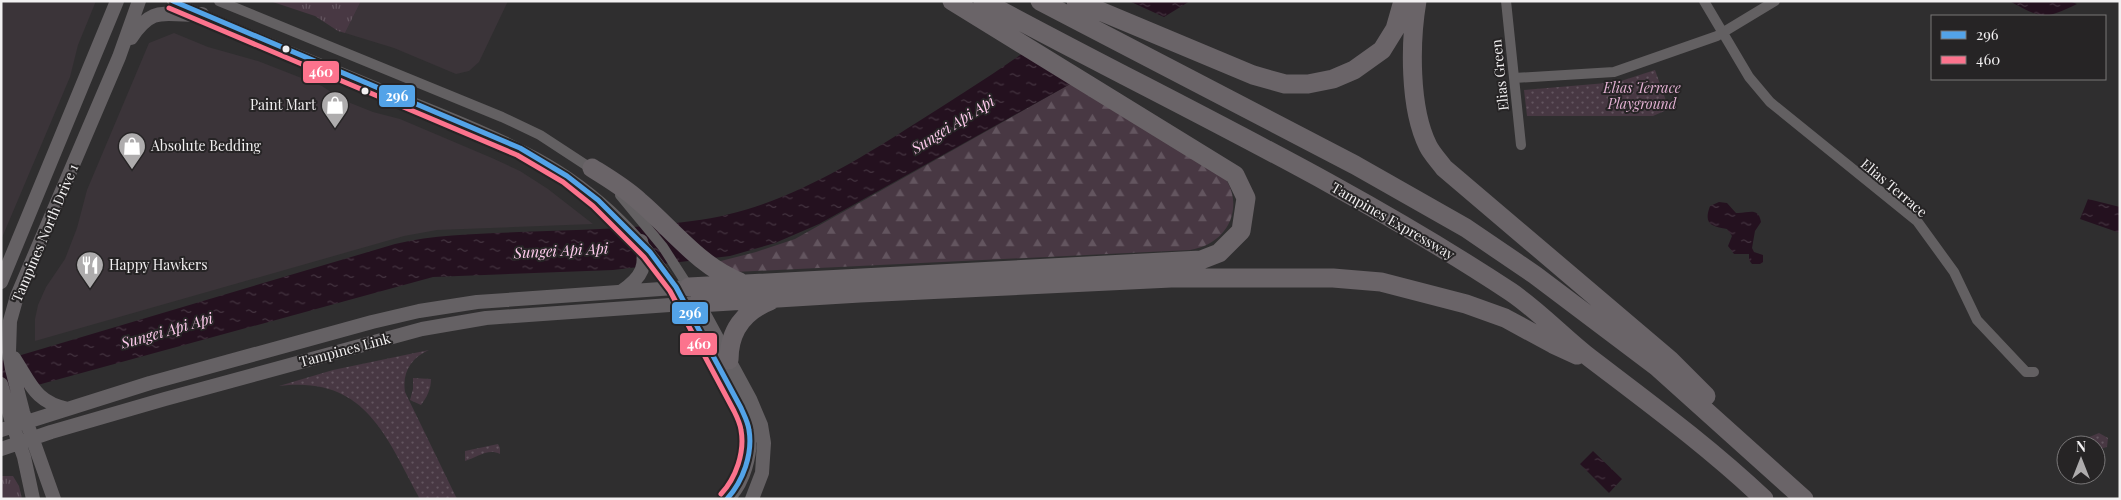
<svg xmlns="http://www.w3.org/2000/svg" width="2121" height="500" font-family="'Playfair Display',serif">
<defs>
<pattern id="grass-tufts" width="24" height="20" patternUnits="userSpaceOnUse" patternTransform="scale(1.25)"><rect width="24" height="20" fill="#483843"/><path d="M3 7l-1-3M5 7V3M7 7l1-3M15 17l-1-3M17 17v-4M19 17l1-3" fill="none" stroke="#63555f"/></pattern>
<pattern id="forest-firs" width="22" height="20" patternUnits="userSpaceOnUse" patternTransform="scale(1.25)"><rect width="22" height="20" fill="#483843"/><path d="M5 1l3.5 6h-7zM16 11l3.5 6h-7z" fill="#63555f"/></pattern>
<pattern id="park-dots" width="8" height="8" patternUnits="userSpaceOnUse" patternTransform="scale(1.25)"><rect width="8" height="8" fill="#483843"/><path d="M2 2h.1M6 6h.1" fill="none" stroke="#63555f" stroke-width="1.8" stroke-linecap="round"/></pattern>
<pattern id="water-ripples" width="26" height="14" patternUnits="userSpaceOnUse" patternTransform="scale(1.25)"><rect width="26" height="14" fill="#24111f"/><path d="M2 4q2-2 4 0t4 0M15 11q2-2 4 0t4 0" fill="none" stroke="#443440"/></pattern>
</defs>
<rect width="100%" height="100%" fill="#2f2e2f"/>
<path fill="#3b3439" d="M1,1H96L78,45L70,77L1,240Z
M361,1H508L479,62L469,71L456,74L394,48L345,33Z
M174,33L208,47L258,61L322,86L343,100L373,112L400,119L492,158L520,171L548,189L593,224L437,230L404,236L35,341V319L38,305L46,287L65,259L77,228L87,190L149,43Z"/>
<path fill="url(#grass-tufts)" d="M270,1H361L345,33L338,31L315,16Z
M1,476H13L19,486L22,499H1Z"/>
<path fill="url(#forest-firs)" d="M1072,83L1226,179C1245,211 1225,245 1190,250L735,272L717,262L756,252L795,239Z"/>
<path fill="url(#park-dots)" d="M1655,70L1669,109L1653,116H1527L1524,90L1618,82Z
M429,350C411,358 402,372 405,392L457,499H420C386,436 365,375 279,386L333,370Z
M413,378L431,379C431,389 427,397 421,405L410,400L413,389Z
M2099,433L2108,438L2107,447L2096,450V445H2077L2082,440Z
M498,444L500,448V454C487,448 477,458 465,461V451Z"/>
<path fill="url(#water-ripples)" d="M1129,1H1190L1164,17Z
M2009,1H2069L2077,4C2042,21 2042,18 2009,1Z
M1023,53L1072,83L819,224L775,243L730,256L613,270L433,277L1,395V361L395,244C436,234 477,234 519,232C576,230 635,229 692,221C775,211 847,167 916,123C952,100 988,78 1023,53Z
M2088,199L2120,207V233L2080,219Z
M1719,202L1727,203L1736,213C1748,214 1758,206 1761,222L1755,231L1752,248L1754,252L1763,255V262L1760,264H1752L1749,260V254H1734L1728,246L1732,236L1727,229C1712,226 1703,225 1710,206Z
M1593,451L1622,479L1609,493L1580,464Z"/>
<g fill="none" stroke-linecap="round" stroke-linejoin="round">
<path stroke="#636062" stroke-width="10" d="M172,1C244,33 318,62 391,93C440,113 490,132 536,157C597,190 652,243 684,304
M219,1L502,117L540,135L595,171
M1506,1L1521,145
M1704,1L1749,77L1770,102L1917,221L1954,272L1977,320L2026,372H2034
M1514,78L1614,72L1717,36L1775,1
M620,195L663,247L690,289"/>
<path stroke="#656164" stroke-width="14" d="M131,38C155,2 167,18 202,14
M1,282L117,1
M622,291C642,277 648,266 641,241
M684,304C699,331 714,358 729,385C736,399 748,416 749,431C752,452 744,484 727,499
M14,358C31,384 35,402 68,409
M1,384L13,426L24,457L33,499
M1,430L150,383L372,322L419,311L477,302L689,287
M1,449L51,432L165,399L422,329L486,318L698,303L750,399L761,425L764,443L762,473L752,499
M54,499L23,412L12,369L9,352L10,321L17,296L119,57L139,1"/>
<path stroke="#6a6468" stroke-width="19" d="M983,1C1160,97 1343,181 1511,292C1539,311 1563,337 1590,358C1649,403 1709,447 1764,499
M1040,1L1355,165L1466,228L1535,275L1657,367L1804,499
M1076,1L1253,75L1285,84H1308L1333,79L1354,70L1382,50L1395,29L1403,1
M1417,1C1410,42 1409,108 1428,146C1432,154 1439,161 1444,168L1670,360L1706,396
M592,168C608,178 625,188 639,201C672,229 699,266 740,282
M689,287L1201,260L1219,253L1241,231L1246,198L1235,175L952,1
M698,303L860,293L1171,278H1333L1381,282L1466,304L1505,318L1553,344L1577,355
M729,360C729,331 744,311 770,301"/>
<g stroke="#262425" stroke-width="9">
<path id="bus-1" d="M173,1L520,148L567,176L598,200L650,252L676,287L741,408C744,415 748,422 749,430C753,454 743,481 727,499"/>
</g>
<g stroke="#262425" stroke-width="9">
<path id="bus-2" d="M169,8L517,155L563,182L593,206L644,257L670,291L734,411C737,417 740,423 741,430C745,452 736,478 721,494"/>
</g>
<use href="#bus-1" stroke="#53a3e8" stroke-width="5"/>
<use href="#bus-2" stroke="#fc738d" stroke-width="5"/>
</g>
<defs>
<g id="shop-pin" transform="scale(1.4375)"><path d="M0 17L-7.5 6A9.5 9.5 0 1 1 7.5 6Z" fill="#aeacad" stroke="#262425"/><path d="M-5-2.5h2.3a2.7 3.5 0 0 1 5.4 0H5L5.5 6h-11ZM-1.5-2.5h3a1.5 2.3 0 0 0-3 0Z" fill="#fff"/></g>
<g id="restaurant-pin" transform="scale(1.4375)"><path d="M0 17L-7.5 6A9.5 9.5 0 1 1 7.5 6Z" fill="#aeacad" stroke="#262425"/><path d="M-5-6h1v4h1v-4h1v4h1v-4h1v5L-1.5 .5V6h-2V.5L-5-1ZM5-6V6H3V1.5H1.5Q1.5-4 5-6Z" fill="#fff"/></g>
</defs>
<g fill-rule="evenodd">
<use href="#shop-pin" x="335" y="105"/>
<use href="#shop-pin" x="132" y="146"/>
<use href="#restaurant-pin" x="90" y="265"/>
</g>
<g fill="#f2f0f1" stroke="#262425" stroke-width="2">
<circle cx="286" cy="49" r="4.5"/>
<circle cx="365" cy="91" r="4.5"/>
</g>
<g text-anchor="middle" stroke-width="4" stroke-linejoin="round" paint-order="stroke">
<g font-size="14" fill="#f2f0f1" stroke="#262425">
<text transform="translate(1500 75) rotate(-96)" y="5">Elias Green</text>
<text transform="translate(1894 188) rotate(40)" y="5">Elias Terrace</text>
<text transform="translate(1393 221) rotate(30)" y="5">Tampines Expressway</text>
<text transform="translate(45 233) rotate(-67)" y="5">Tampines North Drive 1</text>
<text transform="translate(345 350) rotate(-15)" y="5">Tampines Link</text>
</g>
<g font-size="14" font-style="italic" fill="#e2b0d2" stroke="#262425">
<text x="1642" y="93">Elias Terrace<tspan x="1642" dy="16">Playground</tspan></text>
</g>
<g font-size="14" fill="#f2f0f1" stroke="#262425" text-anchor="start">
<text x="316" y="110" text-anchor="end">Paint Mart</text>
<text x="151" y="151">Absolute Bedding</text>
<text x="109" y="270">Happy Hawkers</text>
</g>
<g font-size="15" font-style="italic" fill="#fce" stroke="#262425">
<text transform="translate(953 125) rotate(-32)" y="5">Sungei Api Api</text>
<text transform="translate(561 251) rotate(-3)" y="5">Sungei Api Api</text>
<text transform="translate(167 331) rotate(-16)" y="5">Sungei Api Api</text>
</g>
</g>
<g stroke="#262425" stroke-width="2">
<rect x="302" y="60" width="38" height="24" rx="5" fill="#fc738d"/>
<rect x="378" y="84" width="38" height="24" rx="5" fill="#53a3e8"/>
<rect x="671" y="301" width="38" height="24" rx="5" fill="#53a3e8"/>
<rect x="679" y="332" width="39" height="24" rx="5" fill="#fc738d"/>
</g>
<g font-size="14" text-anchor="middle" font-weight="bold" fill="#fff">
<text x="321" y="77">460</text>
<text x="397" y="101">296</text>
<text x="690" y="318">296</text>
<text x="699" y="349">460</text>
</g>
<rect width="2121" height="500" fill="none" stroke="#f2f0f1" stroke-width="5"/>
<rect x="1931" y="15" width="175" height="65" fill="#262425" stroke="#787677"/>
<rect x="1941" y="31" width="25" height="8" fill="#53a3e8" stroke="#787677"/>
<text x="1976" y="40" font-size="15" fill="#f2f0f1">296</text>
<rect x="1941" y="56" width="25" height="8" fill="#fc738d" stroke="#787677"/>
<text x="1976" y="65" font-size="15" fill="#f2f0f1">460</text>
<g transform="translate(2081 460)"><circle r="24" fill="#262425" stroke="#787677"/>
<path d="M0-4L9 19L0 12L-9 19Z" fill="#aeacad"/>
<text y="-8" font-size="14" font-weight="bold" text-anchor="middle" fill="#f2f0f1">N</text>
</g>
</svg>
